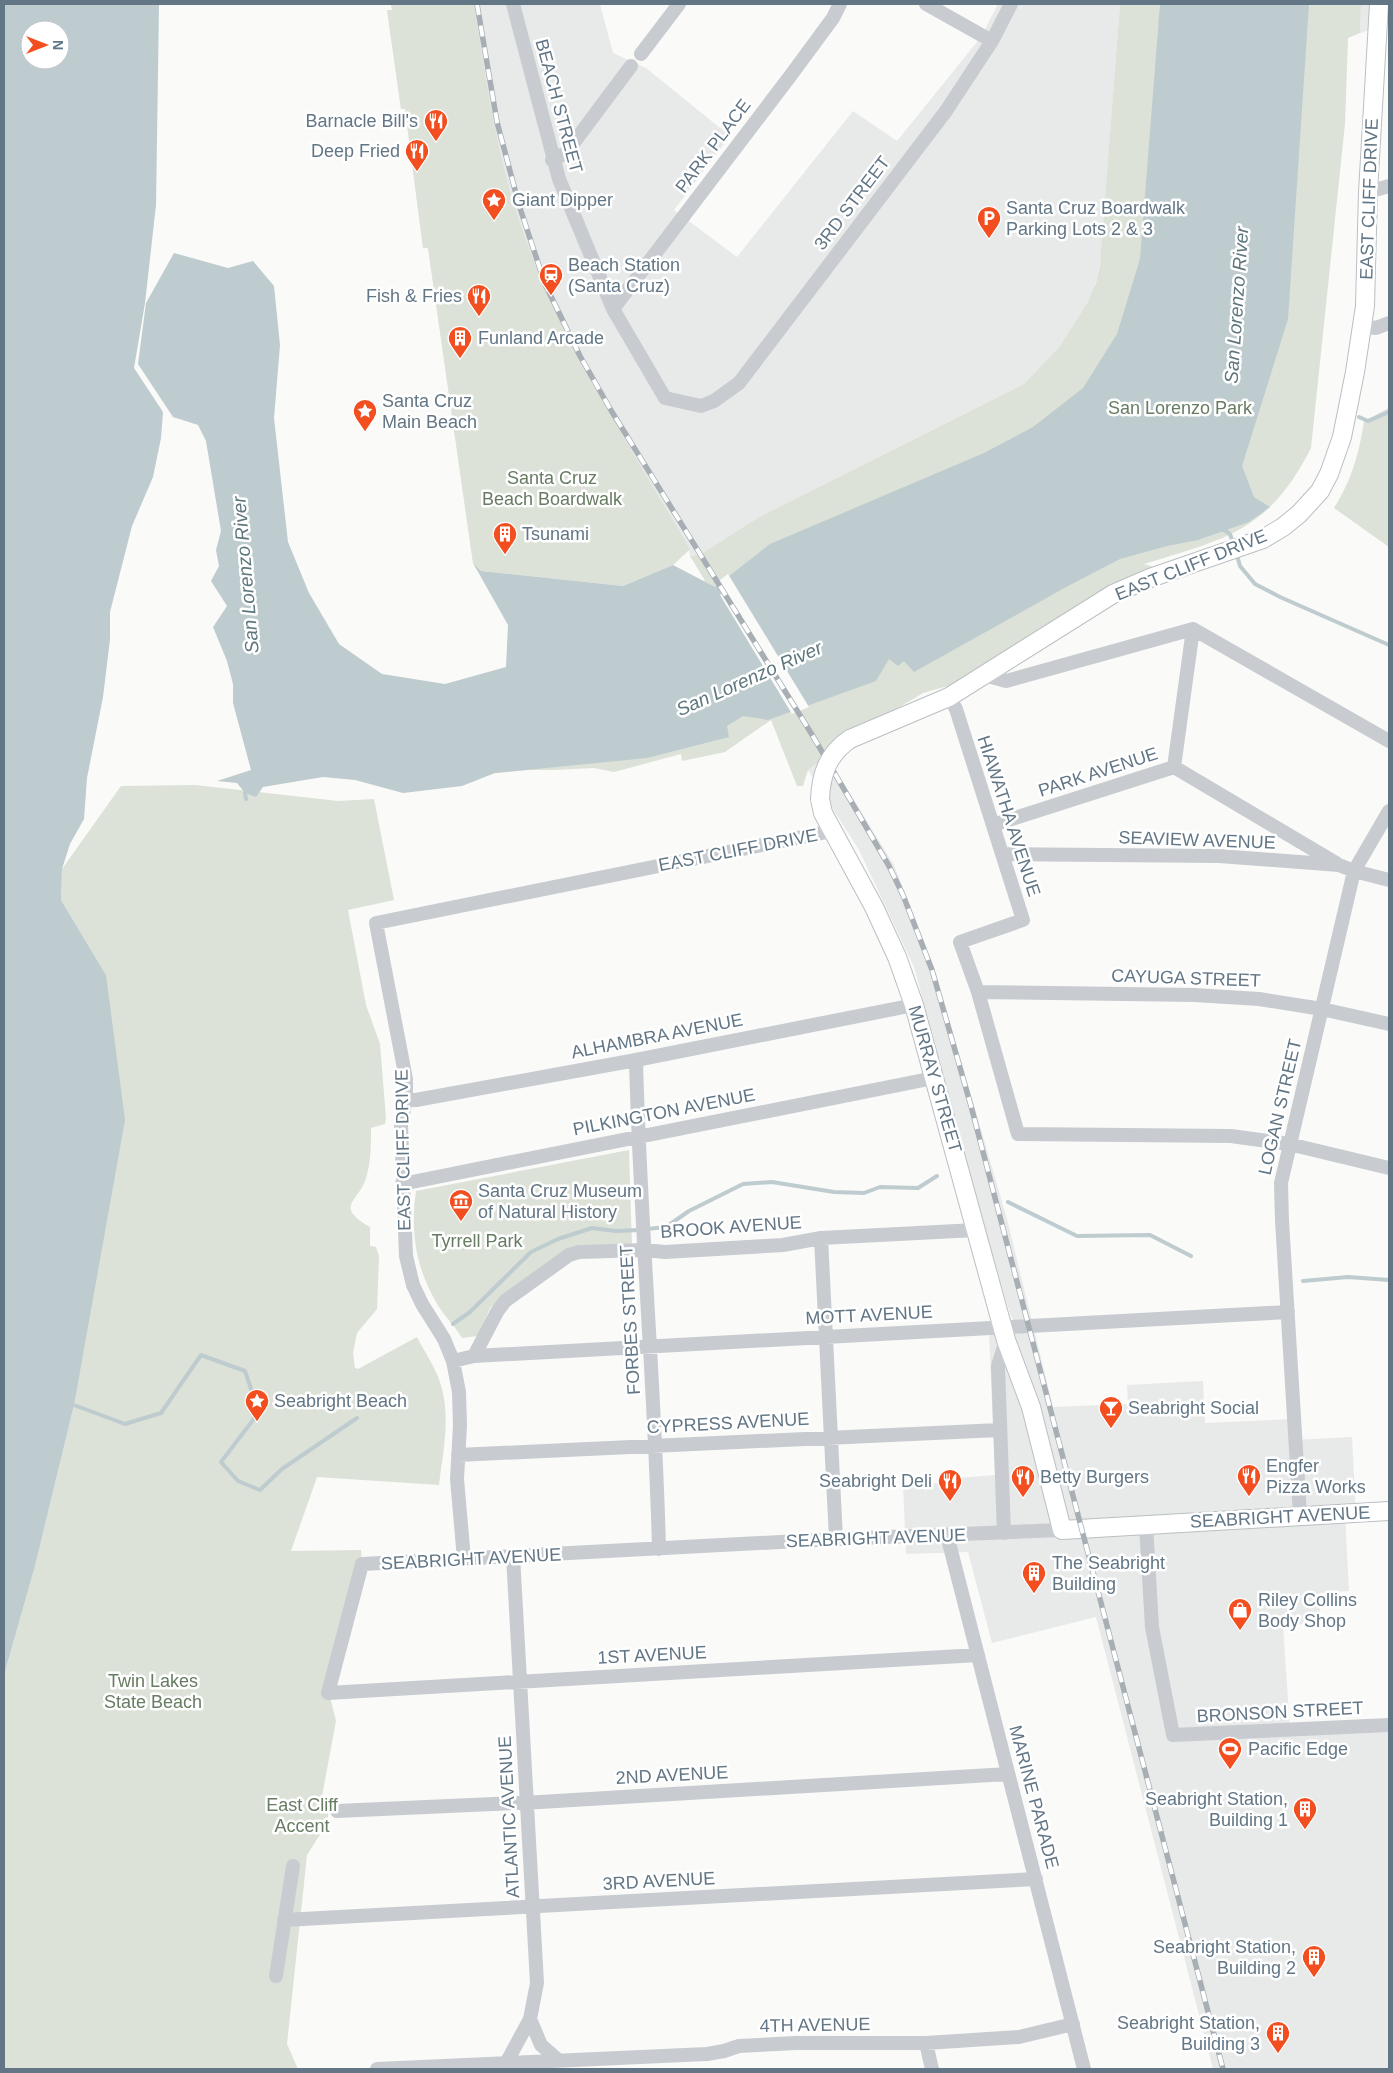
<svg xmlns="http://www.w3.org/2000/svg" width="1393" height="2073" font-family="Arial,sans-serif">
<rect width="100%" height="100%" fill="#fafaf8"/>
<path fill="#e8e9e9" d="M391,4H600L613,53L646,68L730,136L674,210L737,257L853,111L897,141L981,37L998,4H1120L1101,254L1098,273L1093,293L1084,311L1060,346L1024,384L759,517L701,554L690,556L689,550L673,565L473,563L428,248H423L405,109H401L387,10H392Z
M1361,4H1389V24L1360,33Z
M826,755L894,865L934,967L1007,1219L1053,1407L1128,1404L1127,1385L1203,1381L1205,1423L1292,1419L1293,1440L1352,1437L1356,1515H1345L1349,1591L1319,1593L1321,1623L1283,1625L1290,1731L1389,1726V2069H1213L1096,1617L992,1643L968,1552L906,1554L903,1485L957,1482L958,1478L995,1475L989,1333L1019,1330L1010,1314L981,1216L914,967L859,850L808,770Z"/>
<path fill="#dce2d8" d="M391,4H474C485,75 495,145 517,214C556,334 627,441 690,549L673,565L623,586L481,571L473,563L428,248H423L405,109H401L387,10H392Z
M1120,4H1361L1360,33L1348,38L1345,124L1311,448C1269,531 1226,539 1144,564L1154,567L1140,572L955,684L923,693L851,736L808,770L803,786H797L771,720L725,752L682,761L681,754L614,772L594,768L554,770H529L370,784L372,770L722,651L704,579L690,556L701,554L759,517L1024,384L1060,346L1088,302L1096,283L1100,264Z
M1389,408V547L1334,508C1352,480 1359,453 1364,421Z
M195,785L338,801L374,799L394,900L348,910L366,1005L380,1044L386,1118L385,1124L371,1128C371,1146 371,1162 366,1178C359,1202 333,1206 370,1227V1246L376,1247L379,1256L377,1309L357,1333L353,1353L355,1368L358,1369L417,1337C425,1353 438,1371 442,1389C450,1420 443,1453 439,1485L317,1477L291,1551L361,1550L362,1564L329,1693L336,1721L322,1796L328,1813V1822L307,1855L287,2044L298,2069H4V1675L35,1566L74,1405L106,975L61,900L62,869L121,786Z
M629,1150L632,1246L558,1256L490,1308L478,1336L462,1338C455,1326 446,1318 439,1307C416,1270 410,1233 416,1191Z"/>
<path fill="#becbcf" fill-rule="evenodd" d="M4,4H159L156,205L145,303L134,368L163,412L161,438L153,477L132,526L110,612V639L103,697L87,778L84,819L70,844L62,869L61,900L106,975L125,1120L74,1405L35,1566L4,1675ZM30,30H60V60H30Z
M1160,4H1309L1288,319L1242,466L1254,497L1270,507L1249,522L1198,540L1167,546L1120,559L1068,586L914,672L904,661L898,666L889,659L876,681L768,720L743,716L727,726L729,737L647,758L495,773L462,786L403,793L355,780L323,777L263,787L256,797L245,793L237,783L217,781L251,770L233,703V684L227,661L213,627L227,606L211,581L219,566L216,550L221,531L206,441L198,425L173,417L138,364L146,303L174,253L228,268L253,261L274,286L280,345L274,418L288,542L309,593L339,644L382,674L445,684L506,667L508,625L473,563L481,571L623,586L673,565L715,587L770,544L984,453L1033,427L1083,388L1117,334L1140,259Z"/>
<path fill="#fafaf8" d="M728,574L809,707L792,714L720,595L722,593L716,583Z"/>
<g fill="none" stroke-linecap="round" stroke-linejoin="round">
<path stroke="#becbcf" stroke-width="4" d="M1359,417L1368,421L1389,412
M1221,528L1230,534L1233,543
M1236,552L1240,566L1255,584L1280,597L1389,645
M246,799L245,793L248,791
M1008,1202L1077,1236L1150,1235L1191,1256
M647,1229L666,1227L689,1211L743,1184L772,1182L834,1192L864,1193L880,1187L918,1188L937,1176
M1303,1281L1348,1277L1389,1280
M453,1324L470,1312L531,1252L558,1239L592,1228L616,1231L640,1230
M74,1405L125,1424L161,1413L201,1355L245,1371L259,1412L221,1462L238,1481L260,1490L282,1469L357,1418"/>
<g stroke="#babfc3" stroke-width="20">
<path id="major" d="M850,739L949,697L1113,594L1150,578L1263,539L1283,527L1299,514L1320,491L1329,474L1342,437L1355,372L1365,306L1368,192L1379,4
M820,799L823,813L874,907L897,957L914,1005L1006,1340L1031,1407L1062,1530L1389,1511"/>
</g>
<path stroke="#c8ccd0" stroke-width="14" d="M513,4L559,179L613,309L665,398L701,406L714,401L739,383L946,111L992,41L1011,4
M926,4L992,41
M641,54L679,4
M552,160L566,153L631,66
M1368,192L1389,186
M613,309L791,75L833,18L840,4
M1362,326L1376,328L1389,323
M984,675L1006,681L1193,629L1389,741
M949,697L956,709L1023,920L960,942L978,992L1018,1134L1231,1136L1289,1144L1389,1168
M1174,767L1193,629
M993,825L1174,767L1336,863
M1002,854L1219,856L1339,865L1354,871L1389,880
M978,992L1194,995L1259,999L1322,1009L1389,1024
M636,1060C640,1223 655,1386 659,1549
M406,1099L416,1100L636,1060L914,1005
M402,1184L934,1078
M821,1238L836,1539
M474,1356L497,1312L505,1301L569,1255L579,1252L645,1250L665,1252L783,1245L821,1238L976,1230
M453,1361L474,1356L1288,1312
M458,1455L999,1430
M1300,1515L1282,1221L1281,1183L1354,871L1389,811
M1146,1525L1152,1627L1173,1735L1389,1725
M1004,1533L998,1366L1006,1340
M947,1535L1084,2069
M464,1559L457,1479L460,1425L459,1392L453,1361L444,1339L422,1304L413,1285L406,1256L401,1125L406,1099V1079L376,923L832,831
M978,1655L328,1693L362,1564L836,1539L1062,1530
M337,1811L540,1802L1008,1774
M284,1920L1036,1879
M276,1976L293,1866
M530,2019L541,2045L558,2060
M926,2043L932,2069
M377,2069L707,2054L724,2051L739,2046L796,2043H926L1019,2037L1073,2024
M503,2069L530,2019L537,1983L513,1556"/>
<use href="#major" stroke="#fff" stroke-width="18"/>
<g stroke="#a7afb5" stroke-width="5.5">
<path id="rail" d="M477,4L497,122L519,205L545,284L580,356L612,412L811,733L889,866L903,895L932,970L971,1106L1223,2069"/>
</g>
<use href="#rail" stroke="#fff" stroke-width="4" stroke-dasharray="11" stroke-linecap="butt"/>
<g stroke="#babfc3" stroke-width="20" stroke-linecap="butt">
<path id="major-bridge" d="M820,799C821,774 828,754 850,739"/>
</g>
<use href="#major-bridge" stroke="#fff" stroke-width="18"/>
</g>
<defs>
<g id="restaurant-pin" transform="scale(1.25)"><path d="M0 17L-7.5 6A9.5 9.5 0 1 1 7.5 6Z" fill="#f24e1f" stroke="#fff"/><path d="M-5-6h1v4h1v-4h1v4h1v-4h1v5L-1.5 .5V6h-2V.5L-5-1ZM5-6V6H3V1.5H1.5Q1.5-4 5-6Z" fill="#fff"/></g>
<g id="sight-pin" transform="scale(1.25)"><path d="M0 17L-7.5 6A9.5 9.5 0 1 1 7.5 6Z" fill="#f24e1f" stroke="#fff"/><path d="M0-6L1.8-2.2L6-1.7L2.9 1.2L3.7 5.4L0 3.3L-3.7 5.4L-2.9 1.2L-6-1.7L-1.8-2.2Z" fill="#fff"/></g>
<g id="parking-pin" transform="scale(1.25)"><path d="M0 17L-7.5 6A9.5 9.5 0 1 1 7.5 6Z" fill="#f24e1f" stroke="#fff"/><path d="M-3.5-5.5H1a3.5 3.5 0 0 1 0 7H-1V5.5H-3.5ZM-1-3.4V-.6H.8a1.4 1.4 0 0 0 0-2.8Z" fill="#fff"/></g>
<g id="station-pin" transform="scale(1.25)"><path d="M0 17L-7.5 6A9.5 9.5 0 1 1 7.5 6Z" fill="#f24e1f" stroke="#fff"/><path d="M-3-6H3Q5-6 5-4V2Q5 4 3 4L4.5 6H3L1.5 4h-3L-3 6H-4.5L-3 4Q-5 4-5 2V-4Q-5-6-3-6ZM-3.5-4v3h7v-3ZM-3.5 1v1.5H-2V1ZM2 1v1.5H3.5V1Z" fill="#fff"/></g>
<g id="building-pin" transform="scale(1.25)"><path d="M0 17L-7.5 6A9.5 9.5 0 1 1 7.5 6Z" fill="#f24e1f" stroke="#fff"/><path d="M-4-6H4V6H1V3H-1V6H-4ZM-2.5-4.3h1.7v1.8h-1.7ZM.8-4.3h1.7v1.8H.8ZM-2.5-1h1.7V.8h-1.7ZM.8-1h1.7V.8H.8Z" fill="#fff"/></g>
<g id="museum-pin" transform="scale(1.25)"><path d="M0 17L-7.5 6A9.5 9.5 0 1 1 7.5 6Z" fill="#f24e1f" stroke="#fff"/><path d="M0-6L6-3V-2H-6V-3ZM-5-1h2V3h-2ZM-1-1h2V3h-2ZM3-1h2V3H3ZM-6 4H6V6H-6Z" fill="#fff"/></g>
<g id="bar-pin" transform="scale(1.25)"><path d="M0 17L-7.5 6A9.5 9.5 0 1 1 7.5 6Z" fill="#f24e1f" stroke="#fff"/><path d="M-6-5H6L.8 .8V4.5H3.5V6h-7V4.5H-.8V.8Z" fill="#fff"/></g>
<g id="shop-pin" transform="scale(1.25)"><path d="M0 17L-7.5 6A9.5 9.5 0 1 1 7.5 6Z" fill="#f24e1f" stroke="#fff"/><path d="M-5-2.5h2.3a2.7 3.5 0 0 1 5.4 0H5L5.5 6h-11ZM-1.5-2.5h3a1.5 2.3 0 0 0-3 0Z" fill="#fff"/></g>
<g id="stadium-pin" transform="scale(1.25)"><path d="M0 17L-7.5 6A9.5 9.5 0 1 1 7.5 6Z" fill="#f24e1f" stroke="#fff"/><path d="M0-5a6.5 5 0 1 0 0 10a6.5 5 0 1 0 0-10ZM-3.5-1.8h7v3.6h-7Z" fill="#fff"/></g>
</defs>
<g fill-rule="evenodd">
<use href="#restaurant-pin" x="436" y="121"/>
<use href="#restaurant-pin" x="417" y="151"/>
<use href="#sight-pin" x="494" y="200"/>
<use href="#parking-pin" x="989" y="218"/>
<use href="#station-pin" x="551" y="275"/>
<use href="#restaurant-pin" x="479" y="296"/>
<use href="#building-pin" x="460" y="338"/>
<use href="#sight-pin" x="365" y="411"/>
<use href="#building-pin" x="505" y="534"/>
<use href="#museum-pin" x="461" y="1201"/>
<use href="#sight-pin" x="257" y="1401"/>
<use href="#bar-pin" x="1111" y="1408"/>
<use href="#restaurant-pin" x="1249" y="1476"/>
<use href="#restaurant-pin" x="1023" y="1477"/>
<use href="#restaurant-pin" x="950" y="1481"/>
<use href="#building-pin" x="1034" y="1573"/>
<use href="#shop-pin" x="1240" y="1610"/>
<use href="#stadium-pin" x="1230" y="1749"/>
<use href="#building-pin" x="1305" y="1809"/>
<use href="#building-pin" x="1314" y="1957"/>
<use href="#building-pin" x="1278" y="2033"/>
</g>
<g text-anchor="middle" stroke-width="5" stroke-linejoin="round" paint-order="stroke">
<g font-size="18" fill="#627685" stroke="#fff">
<text transform="translate(559 106) rotate(75)" y="6">BEACH STREET</text>
<text transform="translate(713 146) rotate(-53)" y="6">PARK PLACE</text>
<text transform="translate(1369 199) rotate(-88)" y="6">EAST CLIFF DRIVE</text>
<text transform="translate(852 203) rotate(-53)" y="6">3RD STREET</text>
<text transform="translate(1191 565) rotate(-22)" y="6">EAST CLIFF DRIVE</text>
<text transform="translate(1098 772) rotate(-18)" y="6">PARK AVENUE</text>
<text transform="translate(1009 816) rotate(72)" y="6">HIAWATHA AVENUE</text>
<text transform="translate(1197 840) rotate(2)" y="6">SEAVIEW AVENUE</text>
<text transform="translate(738 850) rotate(-11)" y="6">EAST CLIFF DRIVE</text>
<text transform="translate(1186 978) rotate(2)" y="6">CAYUGA STREET</text>
<text transform="translate(657 1036) rotate(-11)" y="6">ALHAMBRA AVENUE</text>
<text transform="translate(935 1079) rotate(74)" y="6">MURRAY STREET</text>
<text transform="translate(1280 1107) rotate(-77)" y="6">LOGAN STREET</text>
<text transform="translate(664 1112) rotate(-11)" y="6">PILKINGTON AVENUE</text>
<text transform="translate(403 1150) rotate(-91)" y="6">EAST CLIFF DRIVE</text>
<text transform="translate(731 1227) rotate(-4)" y="6">BROOK AVENUE</text>
<text transform="translate(869 1315) rotate(-3)" y="6">MOTT AVENUE</text>
<text transform="translate(630 1320) rotate(-93)" y="6">FORBES STREET</text>
<text transform="translate(728 1423) rotate(-3)" y="6">CYPRESS AVENUE</text>
<text transform="translate(1280 1517) rotate(-3)" y="6">SEABRIGHT AVENUE</text>
<text transform="translate(876 1538) rotate(-2)" y="6">SEABRIGHT AVENUE</text>
<text transform="translate(471 1559) rotate(-3)" y="6">SEABRIGHT AVENUE</text>
<text transform="translate(652 1655) rotate(-3)" y="6">1ST AVENUE</text>
<text transform="translate(1280 1712) rotate(-3)" y="6">BRONSON STREET</text>
<text transform="translate(672 1775) rotate(-3)" y="6">2ND AVENUE</text>
<text transform="translate(1034 1797) rotate(75)" y="6">MARINE PARADE</text>
<text transform="translate(509 1817) rotate(-93)" y="6">ATLANTIC AVENUE</text>
<text transform="translate(659 1881) rotate(-3)" y="6">3RD AVENUE</text>
<text transform="translate(815 2025) rotate(-1)" y="6">4TH AVENUE</text>
</g>
<g font-size="18" fill="#627685" stroke="#fff" text-anchor="start">
<text x="418" y="127" text-anchor="end">Barnacle Bill's</text>
<text x="400" y="157" text-anchor="end">Deep Fried</text>
<text x="512" y="206">Giant Dipper</text>
<text x="1006" y="214">Santa Cruz Boardwalk<tspan x="1006" dy="21">Parking Lots 2 &amp; 3</tspan></text>
<text x="568" y="271">Beach Station<tspan x="568" dy="21">(Santa Cruz)</tspan></text>
<text x="462" y="302" text-anchor="end">Fish &amp; Fries</text>
<text x="478" y="344">Funland Arcade</text>
<text x="382" y="407">Santa Cruz<tspan x="382" dy="21">Main Beach</tspan></text>
<text x="522" y="540">Tsunami</text>
<text x="478" y="1197">Santa Cruz Museum<tspan x="478" dy="21">of Natural History</tspan></text>
<text x="274" y="1407">Seabright Beach</text>
<text x="1128" y="1414">Seabright Social</text>
<text x="1266" y="1472">Engfer<tspan x="1266" dy="21">Pizza Works</tspan></text>
<text x="1040" y="1483">Betty Burgers</text>
<text x="932" y="1487" text-anchor="end">Seabright Deli</text>
<text x="1052" y="1569">The Seabright<tspan x="1052" dy="21">Building</tspan></text>
<text x="1258" y="1606">Riley Collins<tspan x="1258" dy="21">Body Shop</tspan></text>
<text x="1248" y="1755">Pacific Edge</text>
<text x="1288" y="1805" text-anchor="end">Seabright Station,<tspan x="1288" dy="21">Building 1</tspan></text>
<text x="1296" y="1953" text-anchor="end">Seabright Station,<tspan x="1296" dy="21">Building 2</tspan></text>
<text x="1260" y="2029" text-anchor="end">Seabright Station,<tspan x="1260" dy="21">Building 3</tspan></text>
</g>
<g font-size="18" fill="#677c62" stroke="#fff">
<text x="1180" y="414">San Lorenzo Park</text>
<text x="552" y="484">Santa Cruz<tspan x="552" dy="21">Beach Boardwalk</tspan></text>
<text x="477" y="1247">Tyrrell Park</text>
<text x="153" y="1687">Twin Lakes<tspan x="153" dy="21">State Beach</tspan></text>
<text x="302" y="1811">East Cliff<tspan x="302" dy="21">Accent</tspan></text>
</g>
<g font-size="19" font-style="italic" fill="#5e767e" stroke="#fff">
<text transform="translate(1236 305) rotate(-86)" y="7">San Lorenzo River</text>
<text transform="translate(245 575) rotate(-95)" y="7">San Lorenzo River</text>
<text transform="translate(749 678) rotate(-24)" y="7">San Lorenzo River</text>
</g>
</g>
<rect width="1393" height="2073" fill="none" stroke="#627685" stroke-width="10"/>
<g transform="translate(45 45) rotate(90)"><circle r="24" fill="#ffffff" stroke="#c0c8ce"/>
<path d="M0-4L9 19L0 12L-9 19Z" fill="#f24e1f"/>
<text y="-8" font-size="14" font-weight="bold" text-anchor="middle" fill="#627685">N</text>
</g>
</svg>
